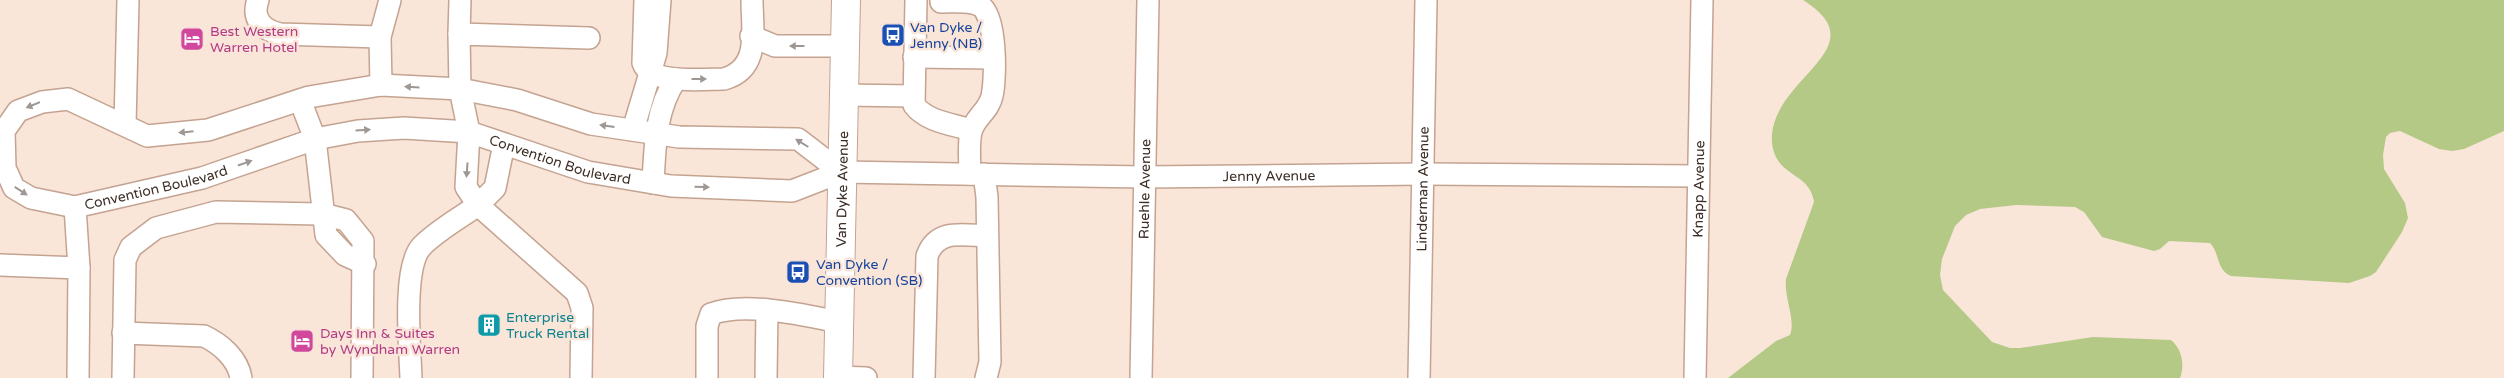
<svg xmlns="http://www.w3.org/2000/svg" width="2504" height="378" font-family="'Varela Round',sans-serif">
<rect width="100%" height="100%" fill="#fae5d9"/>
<path fill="#b3c985" d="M1803,0H2504V131L2464,149L2452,151L2439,149L2400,131L2390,133L2386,137L2383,155L2384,169L2405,203L2408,218L2402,232L2376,272L2370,276L2349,283L2231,276C2216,270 2220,253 2210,243L2169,241L2160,249L2154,251L2102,237L2084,212L2075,207L2016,205L1980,209L1966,215L1955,226L1942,259L1940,275L1943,290L1992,342L2010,348H2020L2093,337L2171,340C2182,349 2185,365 2180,378H1728L1776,341L1790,335C1796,319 1784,299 1786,279L1814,202C1810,171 1775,178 1772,142C1768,78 1881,49 1803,0Z"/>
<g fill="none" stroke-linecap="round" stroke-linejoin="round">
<g stroke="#c4a391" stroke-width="24">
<g id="minor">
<path d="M258,0C251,19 263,30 280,34L380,37"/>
<path d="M645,0L643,63C651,85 703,79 724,79C761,69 752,30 752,0"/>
<path d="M916,0L914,105C927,122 952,124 971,130"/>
<path d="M941,2C952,2 969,0 979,5C997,13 996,79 992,96C989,111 974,118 971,132C968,145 970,161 970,174"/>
<path d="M459,34L460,0"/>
<path d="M751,36L775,46H845"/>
<path d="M914,57L993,58"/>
<path d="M381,85L380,37L390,0"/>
<path d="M843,95L913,96"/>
<path d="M300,100L315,139L326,235L345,255L365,264"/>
<path d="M125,125L128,0"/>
<path d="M633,130L656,53L660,0"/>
<path d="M504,144L495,188L478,205L466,187L469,132L460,89L459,34L589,38"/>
<path id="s1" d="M841,172L798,139L679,137L591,124L517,100L460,89L381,85L309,97L208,130L147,136L68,99L42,102L18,111L4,131L5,168L14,188L31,198L75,207L202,178L315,139L358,131L404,128L469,132L588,172L671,186L792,191L841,172L1144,177L1424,174L1698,176"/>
<path d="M984,174L987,197L990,362L986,378"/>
<path d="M653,183C655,147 655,110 676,79"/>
<path d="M75,207L79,268L78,378"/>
<path d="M0,265L79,268"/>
<path d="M123,333L204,336C221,344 238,359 241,378"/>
<path d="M838,377L866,378"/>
<path d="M123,378L125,260L131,247L156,228L216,212L322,214L346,220L363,241L362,378"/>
<path d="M411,378C410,349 402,266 422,246C438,230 460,218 478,205L577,293L582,308L581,378"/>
<path d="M707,378V326L711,314C744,301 804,315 839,322"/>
<path d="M766,378L767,310"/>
<path d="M924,378L927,256C937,228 963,235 987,236"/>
<path id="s2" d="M1141,378L1148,0"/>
<path id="s3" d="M1419,378L1426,0"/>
<path id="s4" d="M1695,378L1702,0"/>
</g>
</g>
<g stroke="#c4a391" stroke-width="30">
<g id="major">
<path id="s5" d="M838,378L846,0"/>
</g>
</g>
<use href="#minor" stroke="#fff" stroke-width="21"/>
<use href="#major" stroke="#fff" stroke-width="28"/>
</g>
<defs><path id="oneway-solid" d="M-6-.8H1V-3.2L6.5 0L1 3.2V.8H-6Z" transform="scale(1.25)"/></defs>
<g fill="#9e9794">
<use href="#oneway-solid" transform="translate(797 46) rotate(180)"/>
<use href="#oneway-solid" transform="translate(699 79)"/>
<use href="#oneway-solid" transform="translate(412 87) rotate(-177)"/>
<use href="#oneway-solid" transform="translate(33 105) rotate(158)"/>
<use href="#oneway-solid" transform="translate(607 126) rotate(-172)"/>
<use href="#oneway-solid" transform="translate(363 130) rotate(-4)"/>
<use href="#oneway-solid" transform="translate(186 132) rotate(174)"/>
<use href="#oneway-solid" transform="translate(802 143) rotate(-148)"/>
<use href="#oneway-solid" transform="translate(245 163) rotate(-19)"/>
<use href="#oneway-solid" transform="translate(467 170) rotate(94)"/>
<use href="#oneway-solid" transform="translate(702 187) rotate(2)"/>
<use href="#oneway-solid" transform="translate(21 191) rotate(33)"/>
</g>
<defs>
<g id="bus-square" transform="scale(1.25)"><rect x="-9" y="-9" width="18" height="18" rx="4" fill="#1a4fb4" stroke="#fae5d9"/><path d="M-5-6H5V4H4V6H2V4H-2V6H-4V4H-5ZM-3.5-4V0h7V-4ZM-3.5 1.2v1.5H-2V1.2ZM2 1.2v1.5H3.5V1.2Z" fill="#fff"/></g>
<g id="hotel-square" transform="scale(1.25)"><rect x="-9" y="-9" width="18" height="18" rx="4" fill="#d1479c" stroke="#fae5d9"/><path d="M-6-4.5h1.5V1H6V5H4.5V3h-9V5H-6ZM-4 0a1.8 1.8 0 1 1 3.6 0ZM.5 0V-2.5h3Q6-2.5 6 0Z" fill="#fff"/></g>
<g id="building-square" transform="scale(1.25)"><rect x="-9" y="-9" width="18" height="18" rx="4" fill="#0f9aa8" stroke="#fae5d9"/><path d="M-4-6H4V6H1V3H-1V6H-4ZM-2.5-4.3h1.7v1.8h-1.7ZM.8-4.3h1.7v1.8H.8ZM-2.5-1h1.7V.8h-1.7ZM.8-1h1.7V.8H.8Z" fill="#fff"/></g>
</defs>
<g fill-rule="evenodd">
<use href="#bus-square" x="893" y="35"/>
<use href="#hotel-square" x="192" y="39"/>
<use href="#bus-square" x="798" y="272"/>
<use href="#building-square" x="489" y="325"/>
<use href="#hotel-square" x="302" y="341"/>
</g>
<g text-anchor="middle" stroke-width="5" stroke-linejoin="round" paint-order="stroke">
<g font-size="14" fill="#164399" stroke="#fae5d9" text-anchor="start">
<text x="910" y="32">Van Dyke /<tspan x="910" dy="16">Jenny (NB)</tspan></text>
<text x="816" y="269">Van Dyke /<tspan x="816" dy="16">Convention (SB)</tspan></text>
</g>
<g font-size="14" fill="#b23c85" stroke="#fae5d9" text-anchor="start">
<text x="210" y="36">Best Western<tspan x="210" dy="16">Warren Hotel</tspan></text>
<text x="320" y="338">Days Inn &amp; Suites<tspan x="320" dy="16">by Wyndham Warren</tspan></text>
</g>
<g font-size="14" fill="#3d2f28" stroke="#fae5d9">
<text dy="5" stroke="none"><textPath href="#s1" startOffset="1505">Convention Boulevard</textPath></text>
<text dy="5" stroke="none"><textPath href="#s1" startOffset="2221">Jenny Avenue</textPath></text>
<text dy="5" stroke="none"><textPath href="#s1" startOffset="1088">Convention Boulevard</textPath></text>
<text dy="5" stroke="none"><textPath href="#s5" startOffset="189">Van Dyke Avenue</textPath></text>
<text dy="5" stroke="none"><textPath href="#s2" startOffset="189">Ruehle Avenue</textPath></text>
<text dy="5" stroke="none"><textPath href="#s3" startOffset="189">Linderman Avenue</textPath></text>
<text dy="5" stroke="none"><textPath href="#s4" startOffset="189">Knapp Avenue</textPath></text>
</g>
<g font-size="14" fill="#0d838f" stroke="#fae5d9" text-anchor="start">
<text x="506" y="322">Enterprise<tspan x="506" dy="16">Truck Rental</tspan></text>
</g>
</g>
</svg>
